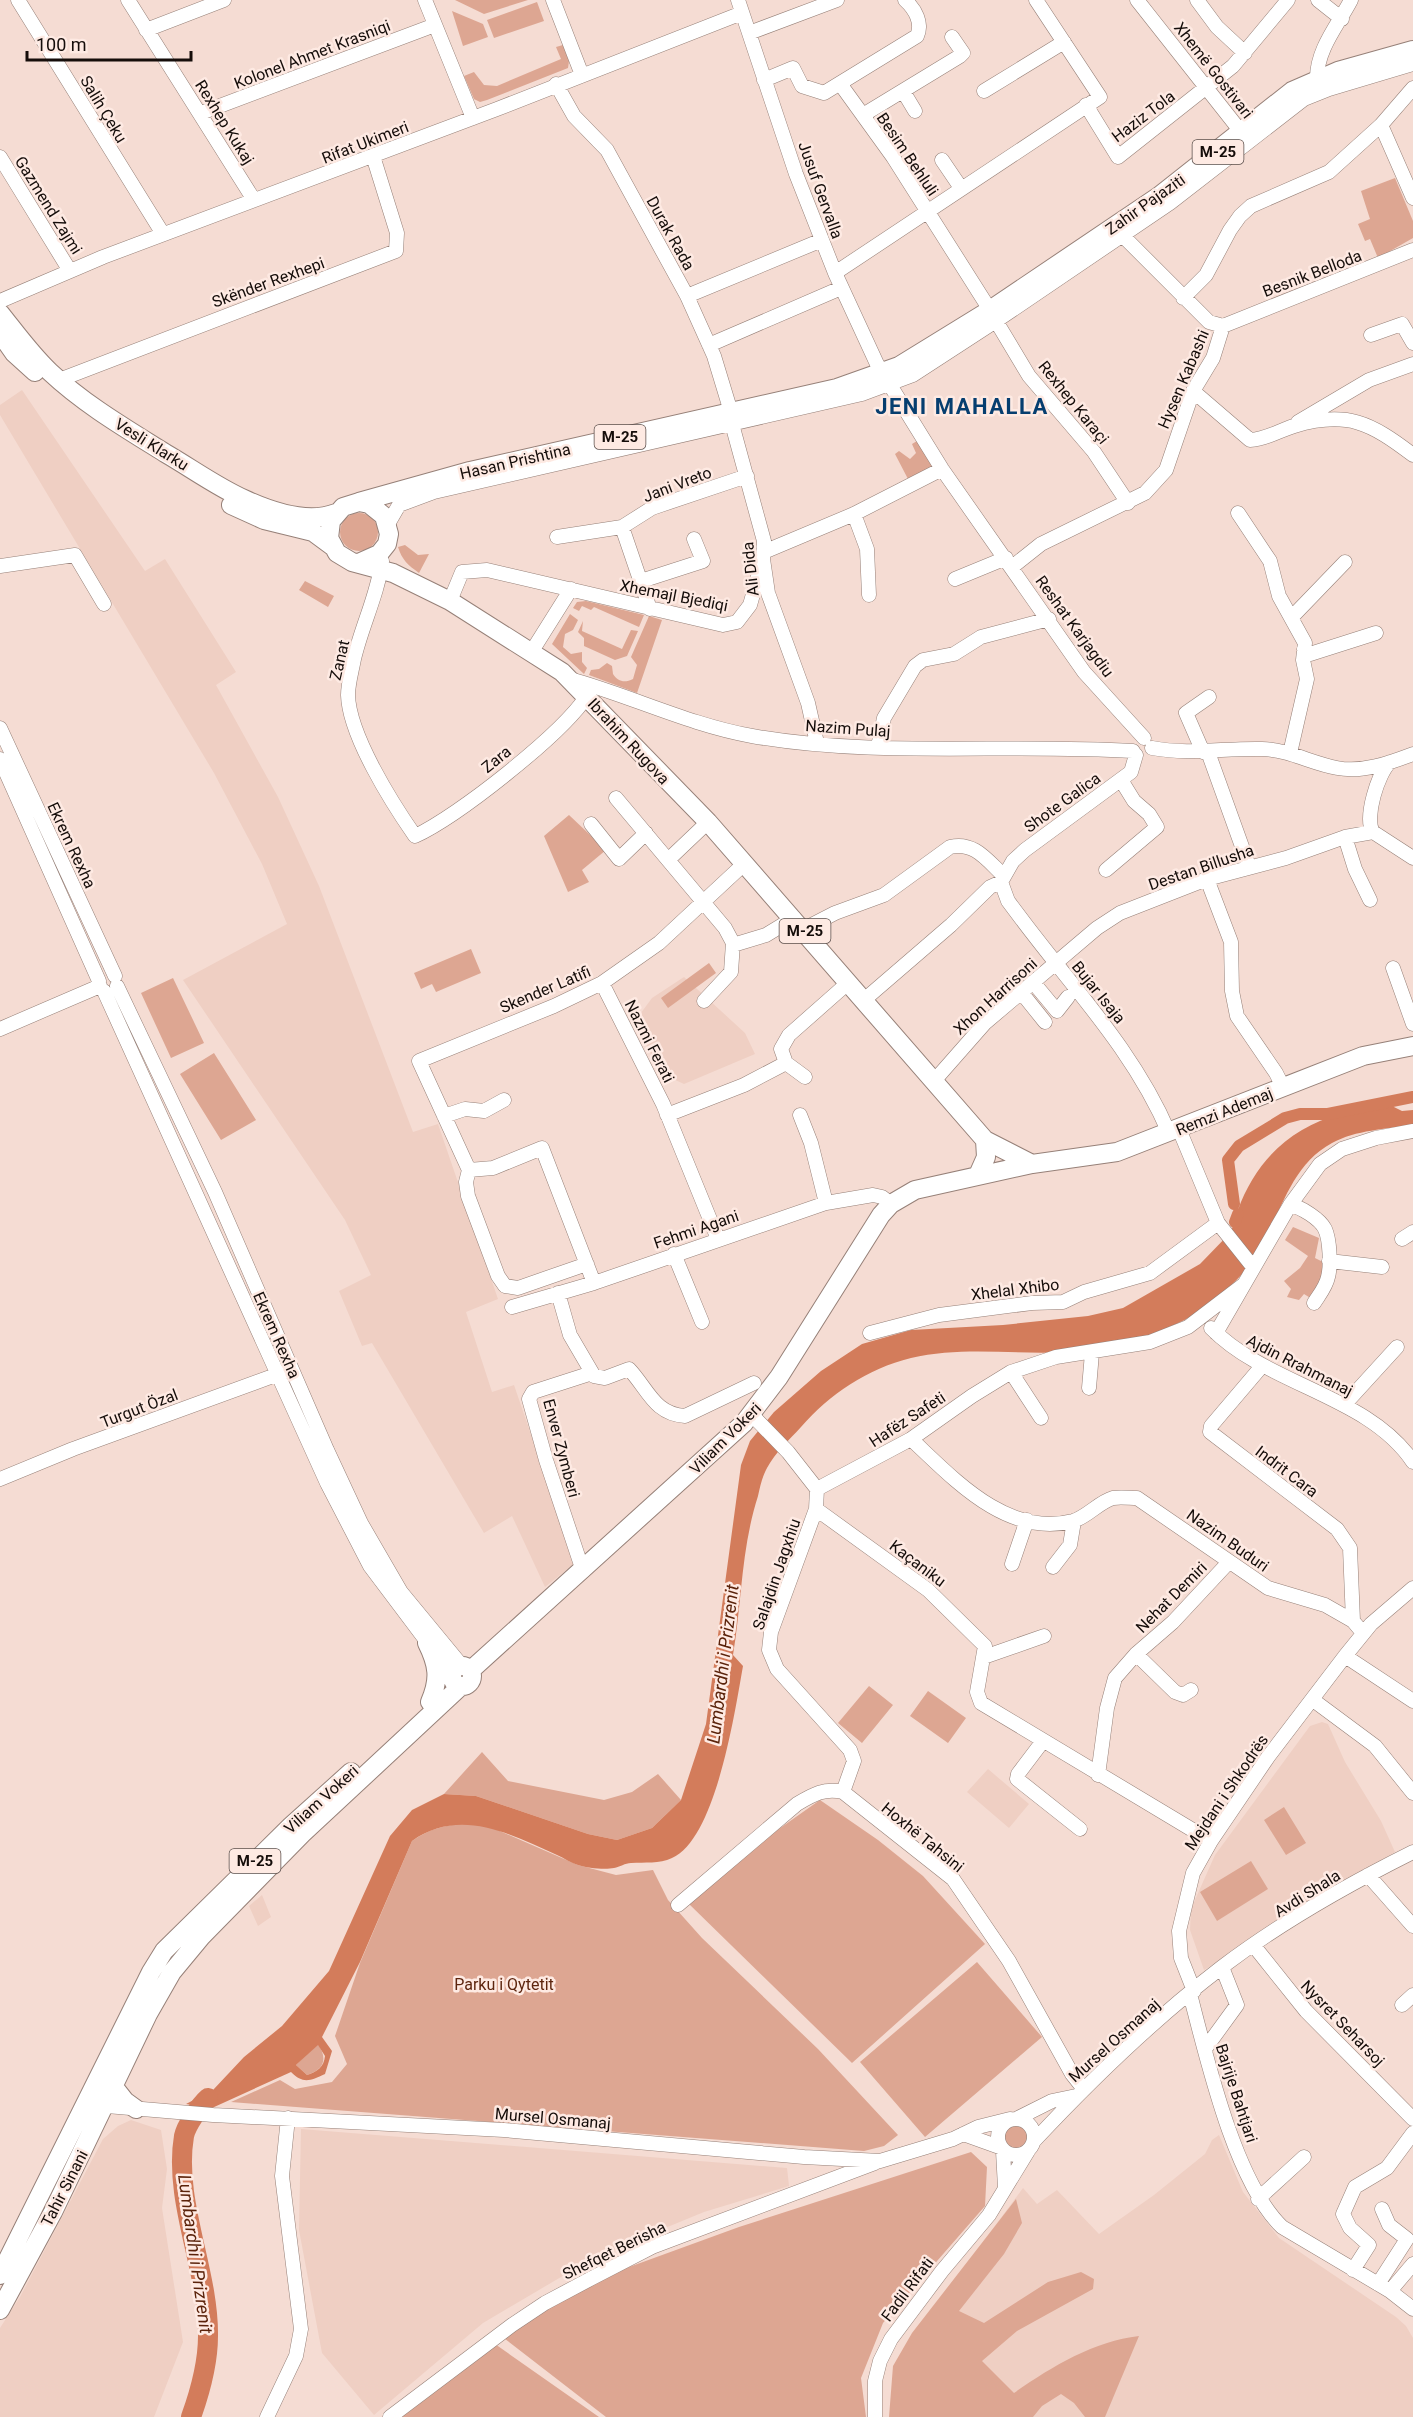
<svg xmlns="http://www.w3.org/2000/svg" width="1413" height="2417" font-family="Roboto,sans-serif">
<rect width="100%" height="100%" fill="#f5dcd3"/>
<path fill="#efcfc3" d="M22,390L145,571L165,559L236,672L216,685L278,797L319,886L413,1132L438,1124L498,1299L466,1312L492,1392L514,1385L575,1563L545,1587L512,1516L484,1533L372,1343L362,1346L339,1291L371,1275L345,1220L183,980L287,924L262,864L214,773L0,415V405Z
M684,977L745,1033L755,1054L684,1084L660,1073L635,1021L652,998Z
M1322,1722L1328,1724L1345,1762L1381,1821L1395,1852L1204,1970L1190,1930L1191,1909L1215,1855L1310,1726Z
M988,1769L1029,1804L1009,1828L967,1792Z
M262,1895L271,1917L258,1926L249,1906Z
M131,2120L161,2130L167,2169L162,2208L183,2342L154,2417H0V2328L20,2297L103,2139L118,2126Z
M301,2129L787,2168L789,2186L704,2212L631,2242L561,2277L483,2323L374,2415L322,2353L299,2230Z
M1219,2135L1243,2192L1279,2238L1396,2317L1406,2326L1413,2338V2417H896L902,2351L1023,2188L1037,2204L1057,2190L1099,2234L1154,2195L1205,2154L1212,2140Z"/>
<path fill="#dda692" d="M455,0H528L484,14Z
M537,2L544,21L494,38L487,20Z
M452,11L483,24L488,37L463,46Z
M563,45L569,61L568,68L487,100L480,102L474,99L464,76L474,72L484,85L497,86L561,59L556,47Z
M1395,178L1413,221V238L1378,258L1370,239L1365,241L1358,224L1370,219L1361,191Z
M917,441L934,465L908,479L895,454L899,451L910,459L916,453L912,444Z
M340 532a19 19 0 1 1 38 0a19 19 0 1 1-38 0Z
M405,545L418,555L429,554L419,573C408,565 402,560 398,547Z
M305,581L334,596L328,607L299,590Z
M586,601L644,615L639,627L594,607L591,610L582,606L579,611L573,608L577,602Z
M570,614L578,620L573,630L565,634L563,647L571,654L582,652V662L587,668L584,674L552,644Z
M649,616L662,620L637,693L589,675L591,670L599,669L607,663L612,666L613,674C618,682 625,683 633,679L637,665L631,657Z
M583,621L582,631L622,649L631,630L638,631L627,656L615,660L584,646V638L578,632Z
M569,815L606,850L582,870L589,882L568,892L544,836Z
M471,949L481,973L436,992L432,984L421,989L414,973Z
M709,963L716,973L668,1008L661,998Z
M173,978L204,1043L171,1058L141,993Z
M214,1053L256,1120L221,1140L180,1074Z
M1293,1227L1319,1238L1315,1258L1325,1263L1326,1271L1312,1299L1304,1294L1299,1300L1287,1297L1291,1289L1284,1281L1300,1268L1308,1256L1285,1240Z
M869,1686L893,1705L862,1743L838,1723Z
M928,1691L966,1718L948,1743L910,1716Z
M482,1752L508,1781L604,1800L632,1792L658,1774L681,1800L652,1828L617,1840L588,1834L476,1796L444,1794Z
M820,1800L878,1840L923,1876L985,1944L852,2063L689,1904L776,1831Z
M1284,1807L1306,1843L1286,1855L1264,1820Z
M468,1823L493,1828L578,1865L616,1875L653,1870L668,1900L702,1938L818,2049L898,2135L884,2146L864,2151L231,2102L280,2080L295,2089L332,2082L347,2064L335,2036L360,1963L412,1841C431,1828 446,1825 468,1823Z
M1251,1861L1268,1889L1217,1921L1200,1892Z
M977,1962L1042,2037L925,2137L860,2062Z
M318,2044C328,2059 324,2070 307,2075L296,2065Z
M1004 2138a12 12 0 1 1 24 0a12 12 0 1 1-24 0Z
M971,2152L987,2167L985,2206L883,2323L861,2378L866,2417H606L500,2335L621,2270L739,2227Z
M1016,2199L1022,2223L1004,2254L959,2311L984,2323L1048,2282L1081,2272L1094,2279L1093,2289L1017,2331L982,2361L1014,2393C1051,2367 1094,2341 1139,2336L1105,2417H1085L1074,2403L1061,2394L1042,2406L1033,2417H889L893,2366L912,2333Z
M495,2344L599,2417H400Z"/>
<path fill="#d37c5b" fill-rule="evenodd" d="M1392,1106L1402,1111L1413,1110V1125C1386,1129 1356,1130 1332,1143C1287,1167 1280,1221 1254,1259C1243,1276 1222,1294 1206,1307C1173,1331 1108,1351 1067,1352C1015,1355 962,1346 911,1358C867,1369 830,1394 801,1427C789,1440 775,1453 767,1468C762,1477 760,1487 758,1496C741,1549 742,1601 733,1655L743,1666C735,1711 716,1839 672,1858C659,1864 645,1862 631,1863C625,1863 620,1867 614,1868C605,1870 587,1868 578,1865C571,1863 564,1858 557,1855C510,1834 460,1807 412,1841L360,1962L322,2037L332,2051L325,2074C310,2081 303,2084 291,2072L212,2108L186,2104L213,2090L244,2057L282,2026L329,1971L390,1836L412,1810L444,1794L476,1796L588,1834L617,1840L652,1828L681,1800L706,1724L741,1465L750,1441L774,1412L821,1371L862,1344L911,1330L1003,1325L1088,1316L1123,1308L1200,1264L1231,1232L1234,1222L1237,1223L1241,1214L1238,1210C1255,1162 1291,1126 1342,1114C1359,1110 1376,1110 1392,1106ZM318,2045L325,2056C324,2067 317,2072 307,2075L296,2065Z"/>
<g fill="none" stroke-linecap="round" stroke-linejoin="round">
<path stroke="#d37c5b" stroke-width="12" d="M1234,1204L1228,1160L1239,1146L1285,1118L1300,1114H1328L1413,1097
M1235,1222L1238,1214"/>
<path stroke="#d37c5b" stroke-width="20" d="M191,2417C200,2392 208,2364 208,2336C209,2271 173,2201 184,2136C186,2126 200,2105 208,2098"/>
<g stroke="#968078" stroke-width="15">
<path id="minor" d="M18,0L163,234
M128,0L254,200
M425,0L473,118
M553,0L582,75
M738,0L796,174L835,273L877,364L942,469L1084,672L1144,738
M1137,0L1242,133
M1197,0L1217,27L1245,53
M1318,0L1342,19
M146,30L224,0
M749,33L837,0
M1317,78C1317,49 1338,25 1351,0
M764,80L793,68L802,86L824,93L917,36C923,23 915,9 905,0
M556,84L574,116L607,150L687,296L714,356L731,412
M841,85L893,157L990,310
M903,91L915,111
M984,91L1064,42
M1086,105L1118,157L1233,66L1288,0
M201,113L435,25
M863,115L960,56L963,53L952,37
M1381,125L1413,198
M0,157L70,271
M942,160L961,188
M1122,235L1209,322L1223,326
M835,273L1100,97L1036,0
M687,296L822,240
M1183,298L1206,275L1230,230L1240,216L1251,206L1329,172L1381,125L1413,88
M0,301L103,257L497,109L742,13
M996,321L1029,376L1094,452L1128,503
M1223,326L1413,250
M1371,335L1402,324L1413,343
M709,345L841,288
M59,380L396,251L397,233L373,156
M1193,391L1250,440C1267,439 1278,431 1294,426C1347,410 1371,423 1413,455
M1298,422L1369,380L1413,364
M732,424L764,541L763,559L768,593L808,703L817,743
M1238,513L1270,561L1279,596L1305,643L1303,660L1307,679L1290,753
M854,514L867,549L869,595
M388,524L399,505L434,492L862,394L913,375L996,321L1170,203L1304,99L1329,89L1413,64
M622,527L650,609
M557,537L622,527L652,508L747,476
M766,551L854,514L942,469
M382,561C378,594 362,625 354,659C352,670 348,684 348,695C349,735 392,803 415,836C458,816 561,735 587,696
M0,566L75,555L104,604
M1012,567L1041,544L1145,493L1166,470L1193,391L1213,358L1223,326
M955,579L1006,558
M641,581L703,561L694,539
M450,601L462,572L487,570L723,625L737,622L750,605L763,559
M1291,618L1345,562
M1304,649L1310,654L1376,633
M532,651L571,589
M570,679C631,696 690,725 752,736C874,758 1009,743 1133,751
M0,728L115,976
M878,747L884,718L915,666L923,660L954,654L981,637L1049,619
M1152,748C1189,755 1224,748 1262,749C1289,750 1311,763 1337,768C1363,773 1389,763 1413,754
M1203,752L1186,713L1209,697
M1208,752L1249,866
M1136,755L1131,772L1025,850L1013,861L1001,882L1008,901L1020,917C1073,988 1134,1051 1169,1133
M0,759L99,981
M616,798L725,928L733,943L731,972L704,1001
M591,824L619,859L646,833
M1373,832C1364,818 1378,773 1390,762
M1373,832L1413,858
M1345,837L1355,869L1370,900
M668,860L708,822
M1106,870L1157,827L1149,814L1134,801L1121,780
M1207,879L1231,942L1232,991L1237,1016L1276,1073L1283,1087
M804,929L835,913L884,895L950,847C974,841 987,860 1003,875
M733,945L766,935L794,918
M1393,968L1413,1024
M1033,982L1057,1011L1068,997
M602,983L663,1104L718,1239
M117,986L215,1192L327,1450L361,1523L401,1592L462,1666
M104,991L327,1483L370,1566L452,1675
M1021,992L1045,1022
M864,1000L951,925L990,887L1001,882
M0,1029L100,986
M805,1077L786,1063L781,1049L789,1035L849,982
M934,1081L985,1023L1097,928L1120,913L1207,879L1286,858L1345,837L1373,832
M667,1115L744,1085L786,1063
M800,1115L811,1143L826,1203
M444,1116L465,1109L484,1111L504,1100
M1179,1129L1218,1223L1253,1267
M469,1170L466,1182L468,1196L498,1276L505,1286L518,1288L587,1264
M1290,1205C1301,1207 1320,1219 1325,1229C1330,1240 1331,1266 1328,1277C1326,1287 1319,1295 1314,1303
M1402,1239L1413,1232
M674,1254L702,1322
M1329,1261L1382,1267
M594,1283L542,1148L493,1168L469,1170L419,1061L554,1006L602,983L659,943L744,864
M558,1293L570,1335L594,1376L605,1378L629,1369C648,1389 654,1414 685,1416L754,1383
M512,1307L594,1283L826,1203L873,1195L882,1197L891,1204
M1211,1328C1268,1386 1368,1395 1413,1462
M870,1333L939,1315L1032,1303L1063,1302L1084,1292L1150,1273L1218,1223
M1216,1333L1290,1205L1320,1164L1342,1149L1376,1138L1413,1131
M1262,1366L1211,1426L1210,1432L1337,1529L1350,1548L1353,1621
M1011,1372L1041,1418
M1089,1388L1092,1353
M1345,1404L1397,1347
M751,1414L788,1452L817,1489L816,1509L771,1632L769,1650L777,1669L850,1750L854,1761L843,1792
M911,1439C954,1479 1007,1538 1073,1521C1087,1517 1099,1502 1113,1498C1120,1497 1130,1498 1137,1498L1268,1588L1325,1605L1353,1621L1363,1633
M0,1479L73,1449L284,1372
M817,1489L911,1439L972,1396L1011,1372L1056,1357L1150,1342L1188,1327L1243,1285
M816,1509L928,1590L985,1646L977,1692L981,1703L1211,1841
M1012,1564L1027,1520
M1053,1567L1070,1545L1074,1521
M583,1571L546,1460L529,1399L533,1392L592,1373
M1136,1654L1175,1692L1183,1695L1191,1690
M1345,1656L1413,1701
M984,1657L1044,1636
M1313,1700L1375,1746L1413,1793
M1043,1741L1018,1774L1017,1779L1080,1829
M1098,1775L1107,1708L1115,1678L1136,1654L1173,1622L1228,1563
M1368,1875L1413,1926
M678,1905L797,1804C814,1794 824,1788 843,1792L953,1879L1009,1961L1072,2074L1083,2088
M1254,1946L1306,2011L1413,2119
M1194,1991L1181,1958L1179,1931L1193,1873L1211,1841L1268,1757L1345,1656L1371,1624L1413,1588
M1190,1994C1207,2059 1235,2182 1282,2227L1390,2291L1413,2309
M1402,2005L1413,1995
M1205,2049L1237,2005L1222,1967
M95,2105L213,2115L504,2130L804,2157L880,2161L953,2139L978,2127L1010,2119
M1018,2118L1052,2101L1076,2096
M998 2137a18 18 0 1 1 36 0a18 18 0 1 1-36 0Z
M963,2134L1002,2148
M1034,2141C1092,2079 1154,2019 1222,1967C1280,1923 1347,1885 1413,1852
M1003,2151L1005,2187
M1258,2199L1304,2157
M1353,2270L1369,2245L1350,2228L1343,2214L1355,2187L1387,2168L1413,2133
M1378,2284L1407,2239L1389,2225L1382,2209
M1390,2291L1413,2264
M267,2417L296,2356L301,2329L282,2176L288,2118
M390,2417L512,2325L545,2303L592,2278L652,2247L875,2163
M875,2417V2381L880,2361L891,2339L942,2271L989,2215L1028,2151"/>
</g>
<g stroke="#968078" stroke-width="20">
<path id="major" d="M0,313C16,333 31,354 50,372C84,404 125,428 165,453C191,468 217,487 244,499C270,511 308,524 336,513
M0,333L14,353L35,372
M359,502L470,471L837,388L899,366L990,310L1159,196L1292,91L1338,71L1413,50
M231,505L264,520L313,532L332,546
M361,562L379,554L387,544L389,534L384,516L369,504L359,502L343,507L331,521L329,538L337,553L352,562L393,573L450,601L562,672L708,822L985,1140L1032,1164
M978,1175L986,1157L985,1140
M427,1643C438,1665 440,1679 430,1702
M452 1676a10 10 0 1 1 20 0a10 10 0 1 1-20 0Z
M471,1670L744,1423L779,1377L881,1215L891,1204L915,1190L1032,1164L1117,1152L1363,1056L1413,1046
M114,2087L125,2101L136,2109
M0,2275L151,1972L164,1951L291,1826L351,1772
M0,2310L53,2212L148,2014L172,1972L201,1937L302,1834L461,1686"/>
</g>
<use href="#minor" stroke="#fff" stroke-width="14"/>
<use href="#major" stroke="#fff" stroke-width="18"/>
</g>
<g text-anchor="middle" stroke-width="5" stroke-linejoin="round" paint-order="stroke">
<g fill="#feeae3" stroke="#5b4f4b" stroke-width="1.5">
<rect x="1192.5" y="140" width="51" height="24" rx="4.5"/>
<rect x="594.5" y="425" width="51" height="24" rx="4.5"/>
<rect x="779.5" y="919" width="51" height="24" rx="4.5"/>
<rect x="229.5" y="1849" width="51" height="24" rx="4.5"/>
</g>
<g font-size="15" font-weight="bold" fill="#150d0a">
<text x="1218" y="157">M-25</text>
<text x="620" y="442">M-25</text>
<text x="805" y="936">M-25</text>
<text x="255" y="1866">M-25</text>
</g>
<g font-size="16" fill="#150d0a" stroke="#feeae3">
<text transform="translate(312 54) rotate(-21)" y="6">Kolonel Ahmet Krasniqi</text>
<text transform="translate(1214 70) rotate(52)" y="6">Xhemë Gostivari</text>
<text transform="translate(104 109) rotate(59)" y="6">Salih Çeku</text>
<text transform="translate(1143 116) rotate(-37)" y="6">Haziz Tola</text>
<text transform="translate(225 122) rotate(58)" y="6">Rexhep Kukaj</text>
<text transform="translate(365 142) rotate(-21)" y="6">Rifat Ukimeri</text>
<text transform="translate(908 154) rotate(56)" y="6">Besim Behluli</text>
<text transform="translate(821 190) rotate(70)" y="6">Jusuf Gervalla</text>
<text transform="translate(1145 204) rotate(-35)" y="6">Zahir Pajaziti</text>
<text transform="translate(49 205) rotate(58)" y="6">Gazmend Zajmi</text>
<text transform="translate(671 233) rotate(61)" y="6">Durak Rada</text>
<text transform="translate(1312 273) rotate(-21)" y="6">Besnik Belloda</text>
<text transform="translate(268 282) rotate(-20)" y="6">Skënder Rexhepi</text>
<text transform="translate(1183 379) rotate(-67)" y="6">Hysen Kabashi</text>
<text transform="translate(1074 402) rotate(51)" y="6">Rexhep Karaçi</text>
<text transform="translate(152 444) rotate(32)" y="6">Vesli Klarku</text>
<text transform="translate(515 461) rotate(-13)" y="6">Hasan Prishtina</text>
<text transform="translate(677 484) rotate(-21)" y="6">Jani Vreto</text>
<text transform="translate(750 569) rotate(-96)" y="6">Ali Dida</text>
<text transform="translate(674 595) rotate(11)" y="6">Xhemajl Bjediqi</text>
<text transform="translate(1075 626) rotate(54)" y="6">Reshat Karjagdiu</text>
<text transform="translate(339 660) rotate(-77)" y="6">Zanat</text>
<text transform="translate(848 728) rotate(4)" y="6">Nazim Pulaj</text>
<text transform="translate(629 741) rotate(47)" y="6">Ibrahim Rugova</text>
<text transform="translate(496 759) rotate(-39)" y="6">Zara</text>
<text transform="translate(1062 802) rotate(-36)" y="6">Shote Galica</text>
<text transform="translate(72 845) rotate(65)" y="6">Ekrem Rexha</text>
<text transform="translate(1201 867) rotate(-19)" y="6">Destan Billusha</text>
<text transform="translate(545 989) rotate(-23)" y="6">Skender Latifi</text>
<text transform="translate(1099 992) rotate(51)" y="6">Bujar Isaja</text>
<text transform="translate(995 996) rotate(-42)" y="6">Xhon Harrisoni</text>
<text transform="translate(650 1041) rotate(63)" y="6">Nazmi Ferati</text>
<text transform="translate(1224 1111) rotate(-22)" y="6">Remzi Ademaj</text>
<text transform="translate(696 1229) rotate(-19)" y="6">Fehmi Agani</text>
<text transform="translate(1015 1289) rotate(-7)" y="6">Xhelal Xhibo</text>
<text transform="translate(277 1335) rotate(66)" y="6">Ekrem Rexha</text>
<text transform="translate(1300 1365) rotate(27)" y="6">Ajdin Rrahmanaj</text>
<text transform="translate(139 1408) rotate(-21)" y="6">Turgut Özal</text>
<text transform="translate(907 1419) rotate(-33)" y="6">Hafëz Safeti</text>
<text transform="translate(725 1438) rotate(-45)" y="6">Viliam Vokeri</text>
<text transform="translate(562 1448) rotate(75)" y="6">Enver Zymberi</text>
<text transform="translate(1287 1471) rotate(37)" y="6">Indrit Cara</text>
<text transform="translate(1228 1540) rotate(35)" y="6">Nazim Buduri</text>
<text transform="translate(918 1563) rotate(37)" y="6">Kaçaniku</text>
<text transform="translate(776 1574) rotate(-71)" y="6">Salajdin Jagxhiu</text>
<text transform="translate(1171 1597) rotate(-45)" y="6">Nehat Demiri</text>
<text transform="translate(1226 1792) rotate(-56)" y="6">Mejdani i Shkodrës</text>
<text transform="translate(321 1799) rotate(-42)" y="6">Viliam Vokeri</text>
<text transform="translate(923 1837) rotate(39)" y="6">Hoxhë Tahsini</text>
<text transform="translate(1307 1893) rotate(-32)" y="6">Avdi Shala</text>
<text transform="translate(1343 2023) rotate(46)" y="6">Nysret Seharsoj</text>
<text transform="translate(1114 2040) rotate(-42)" y="6">Mursel Osmanaj</text>
<text transform="translate(1237 2093) rotate(72)" y="6">Bajrije Bahtjari</text>
<text transform="translate(553 2118) rotate(5)" y="6">Mursel Osmanaj</text>
<text transform="translate(64 2188) rotate(-63)" y="6">Tahir Sinani</text>
<text transform="translate(614 2250) rotate(-26)" y="6">Shefqet Berisha</text>
<text transform="translate(907 2289) rotate(-53)" y="6">Fadil Rifati</text>
</g>
<g font-size="16" fill="#5d250e" stroke="#feeae3">
<text x="504" y="1990">Parku i Qytetit</text>
</g>
<g font-size="18" font-style="italic" fill="#5b230b" stroke="#feeae3">
<text transform="translate(723 1664) rotate(-83)" y="6">Lumbardhi i Prizrenit</text>
<text transform="translate(195 2254) rotate(82)" y="6">Lumbardhi i Prizrenit</text>
</g>
<g font-size="22" font-weight="bold" letter-spacing="1.5" fill="#063e6f" stroke="#feeae3">
<text x="962" y="414">JENI MAHALLA</text>
</g>
</g>
<path d="M27 51v9h164v-9" fill="none" stroke="#150d0a" stroke-width="3"/>
<text x="36" y="51" font-size="18" fill="#150d0a" stroke="#feeae3" stroke-width="4.5" paint-order="stroke">100 m</text>
</svg>
